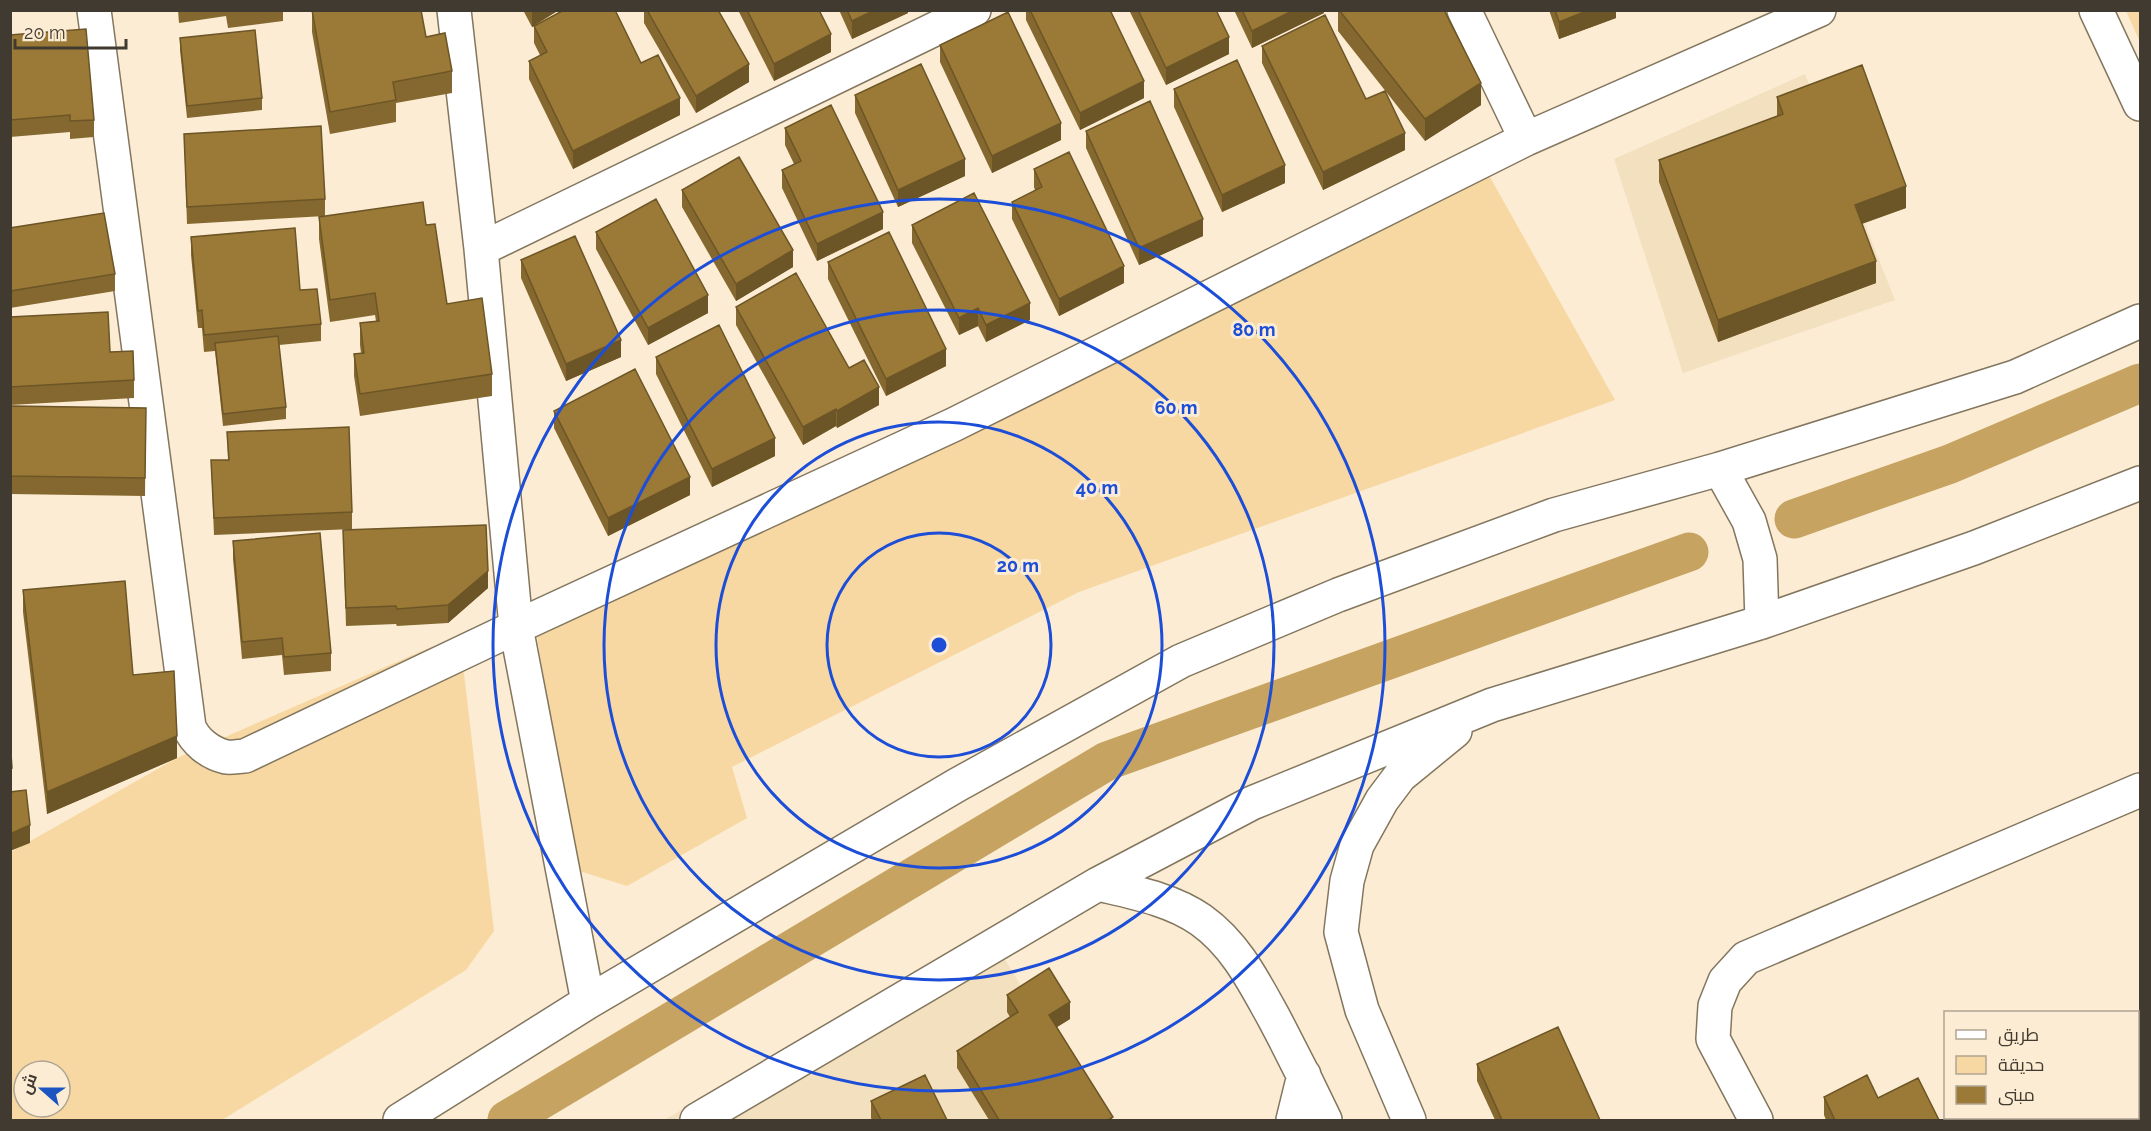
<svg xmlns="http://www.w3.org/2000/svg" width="2151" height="1131" font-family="Raleway,Cairo,sans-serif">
<rect width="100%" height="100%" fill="#fbecd3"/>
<path fill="#f3e0bf" d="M1805,74L1895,300L1683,373L1614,159Z
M989,933L1102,1120H664Z"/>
<path fill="#f7d8a2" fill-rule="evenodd" d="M2126,11H2140V42Z
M1481,161L1615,400L1079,592L732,767L747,818L627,886L576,870L537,637Z
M431,647L464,673L494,931L466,970L222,1120H11V852L177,758ZM24,1071H60V1107H24Z"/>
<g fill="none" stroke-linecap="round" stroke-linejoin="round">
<path stroke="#c7a362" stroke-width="39" d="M1794,519L1950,464L2140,383
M507,1120L1107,761L1689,552"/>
<g stroke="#83765f" stroke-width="36">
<path id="minor" d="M94,10L189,727C195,741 209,753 226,757C232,758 239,756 245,756L516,627L953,425L1526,139L1819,10
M454,10L481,249L516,627L588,1002
M1464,10L1526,139
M2096,10L2140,104
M481,249L974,10
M1720,469L1749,521L1760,559L1762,622
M1098,884C1132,892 1171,899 1201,920C1236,945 1254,982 1274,1018C1292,1052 1309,1086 1325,1120
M400,1120L588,1002L957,785L1181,661L1338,595L1554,515L1720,469L2015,377L2140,321
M697,1120L1098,884L1252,803L1492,705L1762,622L1974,548L2140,483
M1293,1120L1304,1075
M1409,1120L1362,1010L1341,932L1347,881L1357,845L1382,800L1400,776L1455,731
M1756,1120L1713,1039L1715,1006L1725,981L1746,958L2140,790"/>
</g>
<use href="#minor" stroke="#fff" stroke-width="33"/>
</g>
<path fill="#85682f" d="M178,10H283V21L228,28L226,16L179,23Z
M312,10L426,37L452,71V93L396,103V122L330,134L312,32Z
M523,10H559L534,25L641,63L680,115L573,169L529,79V61L540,55L534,43V26L532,27Z
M644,10H718L749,82L696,113L644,23Z
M738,10H819L831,52L774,81Z
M839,10H908V13L852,39Z
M1026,10H1110L1144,98L1080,130L1026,20Z
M1129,10H1216L1229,54L1166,85Z
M1234,10H1324V13L1252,48Z
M1338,10H1444L1481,105L1425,141L1338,31Z
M1549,10H1616V18L1559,39Z
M10,35L94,120V137L70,139V132L10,137Z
M180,38L262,98V110L187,118L180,50Z
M940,45L1061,140L992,173L940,62Z
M1262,46L1366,99L1405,150L1323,190L1262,63Z
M1174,89L1285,183L1222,212L1174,107Z
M855,95L965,176L898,207L855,113Z
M1777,97L1906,208L1862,224L1876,283L1718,342L1659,182V160L1777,116Z
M785,128L883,229L817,261L782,188V170L794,164L785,145Z
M1086,131L1203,236L1139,265L1086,148Z
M184,134L325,199V216L187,224Z
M1034,169L1124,283L1059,316L1012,219V202L1035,190L1034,187Z
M682,190L793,267L736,301L682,207Z
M319,217L426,225L447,304L492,374V396L360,416L354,376V354L361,353L360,345V323L376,321L375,315L330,322L319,239Z
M912,225L1030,320L986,342L978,326L959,335L912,243Z
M10,228L115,274V291L10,308Z
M596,232L708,313L648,345L596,249Z
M191,237L300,290L321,324V341L279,345L286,407V419L223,426L215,351L204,352L202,328H198L191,255Z
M521,260L621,357L566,381L521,278Z
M828,262L946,366L886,396L828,279Z
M736,307L849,368L879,405L837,428L836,426L803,445L736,325Z
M10,317L110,352L134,380V398L10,405Z
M656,357L775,456L712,487L656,374Z
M10,406L146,408L145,496L10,494Z
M554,411L690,495L608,536L554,428Z
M227,432L352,512V529L214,535L211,460H228Z
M343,530L488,588L448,623L397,626L396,624L346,626Z
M233,541L331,653V671L284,675L282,655L242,659L233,559Z
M23,590L133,675L177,758L47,814L23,612Z
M10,740L12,768V785H10Z
M1007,995L1070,1019L1057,1027L1113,1120H989L957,1068V1051L1010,1017L1007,1012Z
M1477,1064L1600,1120H1495L1477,1081Z
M1824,1097L1878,1098L1939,1120H1826L1824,1115Z
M871,1101L947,1120H872L871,1118Z
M1971,1118H2064L2065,1120H1972Z"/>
<path fill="#6c5526" d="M532,10H559L532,27Z
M875,10H908V13L852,39V21Z
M1294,10H1324V13L1252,48V31Z
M1589,10H1616V18L1559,39V22Z
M831,34V52L774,81V64Z
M1229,37V54L1166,85V68Z
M749,64V82L696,113V96Z
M1144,81V98L1080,130V113Z
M1481,83V105L1425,141V119Z
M680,98V115L573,169V151Z
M1061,123V140L992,173V156Z
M1405,133V150L1323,190V172Z
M965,159V176L898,207V190Z
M1285,165V183L1222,212V195Z
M1906,186V208L1855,226V205Z
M883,212V229L817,261V244Z
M1203,219V236L1139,265V248Z
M793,250V267L736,301V284Z
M1876,261V283L1718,342V320Z
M1124,266V283L1059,316V299Z
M708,295V313L648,345V328Z
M1030,303V320L986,342V325Z
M978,308V326L959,335V318Z
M621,340V357L566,381V364Z
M946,349V366L886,396V379Z
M879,387V405L837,428V411Z
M836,409V426L803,445V427Z
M775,438V456L712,487V469Z
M690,477V495L608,536V518Z
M488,571V588L448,623V605Z
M177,736V758L47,814V792Z
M30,825V843L10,851V834Z
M1070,1002V1019L1049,1032V1015Z"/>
<path fill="#9b7937" stroke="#6c5526" stroke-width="1.5" d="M312,10H421L426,37L445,33L452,71L393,82L396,100L330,112Z
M564,10H615L641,63L658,55L680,98L573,151L529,61L547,52L534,26Z
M647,10H718L749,64L696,96Z
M747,10H819L831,34L774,64Z
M847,10H875L852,21Z
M1030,10H1110L1144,81L1080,113Z
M1138,10H1216L1229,37L1166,68Z
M1242,10H1294L1252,31Z
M1339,10H1444L1481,83L1425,119Z
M1555,10H1589L1559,22Z
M1008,12L1061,123L992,156L940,45Z
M1325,15L1366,99L1385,91L1405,133L1323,172L1262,46Z
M86,29L94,120L70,121V115L10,120V35Z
M255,30L262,98L187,106L180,38Z
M1237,60L1285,165L1222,195L1174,89Z
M921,64L965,159L898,190L855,95Z
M1862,65L1906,186L1855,205L1876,261L1718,320L1659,160L1783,114L1777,97Z
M1150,101L1203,219L1139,248L1086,131Z
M831,105L883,212L817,244L782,170L801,161L785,128Z
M321,126L325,199L187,207L184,134Z
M1069,152L1124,266L1059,299L1012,202L1042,187L1034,169Z
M739,157L793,250L736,284L682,190Z
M974,193L1030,303L986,325L978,308L959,318L912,225Z
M656,199L708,295L648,328L596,232Z
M423,202L426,225L435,224L447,304L482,298L492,374L360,394L354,354L364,353L360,323L379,321L375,293L330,300L319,217Z
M104,213L115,274L10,291V228Z
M295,228L300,290L317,289L321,324L204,335L202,310L198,311L191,237Z
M889,232L946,349L886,379L828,262Z
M575,236L621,340L566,364L521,260Z
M796,273L849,368L864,360L879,387L837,411L836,409L803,427L736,307Z
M108,312L110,352L133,351L134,380L10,387V317Z
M719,325L775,438L712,469L656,357Z
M278,336L286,407L223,414L215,343Z
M635,369L690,477L608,518L554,411Z
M10,406L146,408L145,478L10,476Z
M349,427L352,512L214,518L211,460H229L227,432Z
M486,525L488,571L448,605L397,609L396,606L346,608L343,530Z
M320,533L331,653L284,657L282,638L242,642L233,541Z
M125,581L133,675L174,671L177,736L47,792L23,590Z
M10,740L12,768H10Z
M26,790L30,825L10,834V792Z
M1049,968L1070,1002L1049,1015L1113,1117L1108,1120H999L957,1051L1018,1012L1007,995Z
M1558,1027L1600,1120H1502L1477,1064Z
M925,1075L947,1120H881L871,1101Z
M1867,1075L1878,1098L1918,1078L1939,1120H1835L1824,1097Z
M1979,1118H2064L2065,1120H1980Z"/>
<g fill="none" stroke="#1d4ed8" stroke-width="3">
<circle cx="939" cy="645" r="112"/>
<circle cx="939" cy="645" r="223"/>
<circle cx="939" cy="645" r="335"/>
<circle cx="939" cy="645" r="446"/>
</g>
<circle cx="939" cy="645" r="9" fill="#1d4ed8" stroke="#fbecd3" stroke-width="3"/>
<g font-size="18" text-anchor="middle" font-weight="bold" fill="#1d4ed8" stroke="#fbecd3" stroke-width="6" stroke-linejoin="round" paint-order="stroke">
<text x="1254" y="336">80 m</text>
<text x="1176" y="414">60 m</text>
<text x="1097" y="494">40 m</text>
<text x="1018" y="572">20 m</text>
</g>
<rect width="2151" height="1131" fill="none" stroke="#403a30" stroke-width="24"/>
<rect x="1944" y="1011" width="195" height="108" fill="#fbecd3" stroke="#b0a592" stroke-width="1.5"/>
<rect x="1956" y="1030" width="30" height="9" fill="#ffffff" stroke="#b0a592" stroke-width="1.5"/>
<text x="1998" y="1041" font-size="18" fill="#403a30">طريق</text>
<rect x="1956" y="1056" width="30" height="18" fill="#f7d8a2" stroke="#b0a592" stroke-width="1.5"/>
<text x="1998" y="1071" font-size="18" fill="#403a30">حديقة</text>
<rect x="1956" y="1086" width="30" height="18" fill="#9b7937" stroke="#b0a592" stroke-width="1.5"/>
<text x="1998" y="1101" font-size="18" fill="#403a30">مبنى</text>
<g transform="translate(42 1089) rotate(291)"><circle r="28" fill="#fbecd3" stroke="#b0a592" stroke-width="1.5"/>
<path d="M0-4.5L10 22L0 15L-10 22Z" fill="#1b55c2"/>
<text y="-9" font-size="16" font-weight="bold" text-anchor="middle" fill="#403a30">ش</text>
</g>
<path d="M15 39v9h111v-9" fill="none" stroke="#403a30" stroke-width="3"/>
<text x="24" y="39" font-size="18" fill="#403a30" stroke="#fbecd3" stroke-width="4.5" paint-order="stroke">20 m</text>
</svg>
